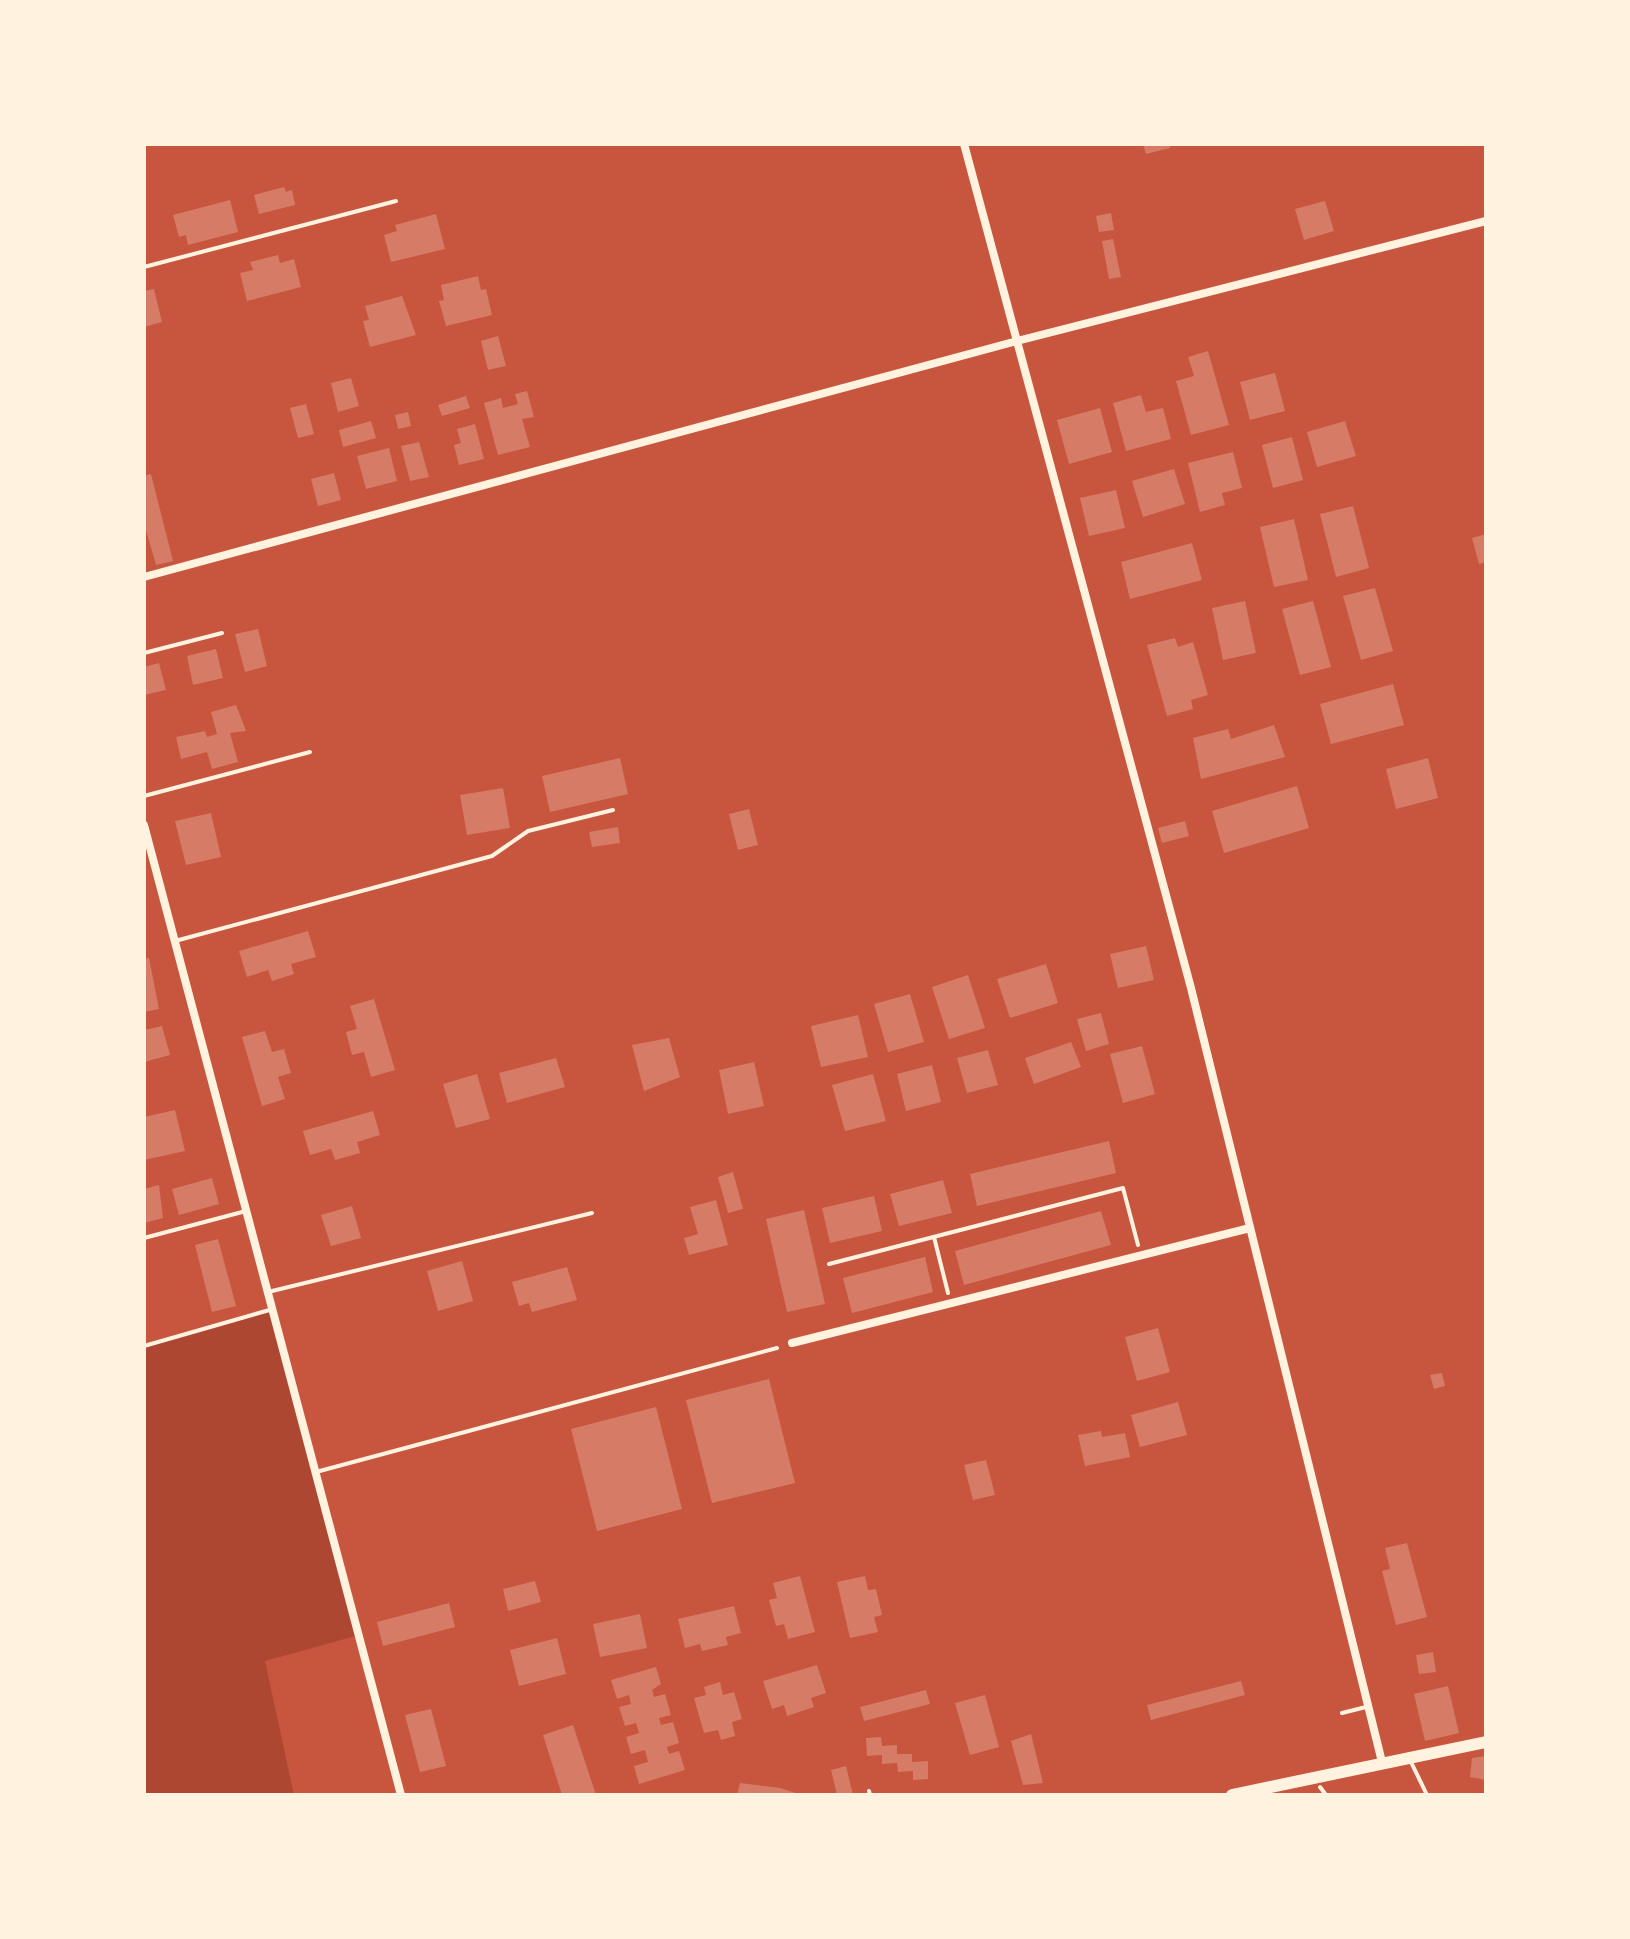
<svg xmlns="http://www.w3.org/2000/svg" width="1630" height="1939" font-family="Commissioner,sans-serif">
<rect width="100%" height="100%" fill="#c8553d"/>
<path fill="#ae4732" d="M273,1309L359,1635L265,1661L294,1795H144V1346Z"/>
<path fill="#d67c66" d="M1143,144H1169L1170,148L1146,154Z
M284,187L286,192L292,190L295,205L259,214L254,195Z
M230,200L238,232L188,245L186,235L179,237L173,215Z
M1325,201L1334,231L1304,240L1295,209Z
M1111,213L1114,230L1099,232L1096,216Z
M436,214L445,249L391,262L384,235L397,231L395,225Z
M1113,239L1121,277L1109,279L1102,241Z
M278,255L280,263L294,259L301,287L247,301L240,273L253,270L250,262Z
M478,276L481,290L486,289L492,315L446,326L439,301L444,300L441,285Z
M154,289L162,322L144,327V291Z
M402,296L416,335L370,347L363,321L369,320L365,306Z
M498,336L506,366L488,370L481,341Z
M1208,351L1229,425L1191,435L1176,381L1194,376L1188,357Z
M1275,373L1285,411L1250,420L1240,382Z
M351,378L359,406L338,412L331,383Z
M527,391L534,417L522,419L530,447L498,455L484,403L501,398L503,408L518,404L515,394Z
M1141,395L1146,412L1163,408L1171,439L1126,451L1113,403Z
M466,396L470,408L442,416L438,405Z
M306,404L314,434L298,438L290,408Z
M1100,408L1112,452L1069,464L1057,420Z
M408,412L411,426L398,429L395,415Z
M371,421L376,438L343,447L339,430Z
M1345,421L1356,456L1317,467L1307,432Z
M475,424L484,459L459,465L454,445L461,443L457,429Z
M1292,437L1303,480L1273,488L1262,445Z
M419,442L429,477L410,481L401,446Z
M389,448L397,481L366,489L357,456Z
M1233,452L1242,488L1222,493L1225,505L1200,512L1188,463Z
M1174,469L1185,504L1143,517L1132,481Z
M334,473L341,500L318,506L311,479Z
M151,474L173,561L156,565L144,523V476Z
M1116,490L1125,528L1089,536L1080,498Z
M1353,506L1369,568L1336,577L1320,514Z
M1294,519L1308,580L1274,587L1260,527Z
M1486,534V562L1479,564L1472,538Z
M1192,543L1202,580L1130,599L1121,562Z
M1375,588L1393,651L1361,660L1343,596Z
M1245,601L1256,653L1223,660L1212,608Z
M1313,601L1331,667L1300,675L1282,609Z
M258,629L267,666L245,672L235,634Z
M1175,638L1178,647L1193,642L1208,695L1191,700L1193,709L1167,716L1147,645Z
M216,649L223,678L193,685L187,656Z
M159,663L166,690L144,695V667Z
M1393,684L1404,725L1331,744L1320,704Z
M236,705L246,731L230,733L238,762L212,769L207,752L181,759L176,737L205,731L207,737L217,734L211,712Z
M1274,725L1285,757L1201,779L1193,738L1228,729L1231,739Z
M620,758L628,794L550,812L542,776Z
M1428,758L1438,798L1396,809L1386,769Z
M1297,786L1309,828L1224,853L1212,811Z
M503,788L510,828L467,835L460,795Z
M749,809L758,845L738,850L729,814Z
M211,813L221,857L186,865L175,821Z
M1185,821L1189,836L1162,843L1158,828Z
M618,827L620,843L592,847L589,832Z
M308,931L316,957L291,964L294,974L272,981L268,970L247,977L239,951Z
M1146,946L1154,980L1118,988L1110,954Z
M149,958L159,1009L144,1012V959Z
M1046,964L1058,1003L1010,1018L997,979Z
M968,975L985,1028L949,1039L932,987Z
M910,994L924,1042L888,1052L874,1004Z
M374,999L395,1070L371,1077L364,1052L352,1055L346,1032L357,1029L350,1006Z
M1101,1013L1109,1044L1086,1051L1077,1019Z
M858,1015L868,1057L821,1067L811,1026Z
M162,1026L170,1055L144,1062V1030Z
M265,1031L272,1052L284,1049L291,1073L278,1077L285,1099L262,1106L242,1037Z
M669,1038L680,1077L644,1091L632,1045Z
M1071,1042L1081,1067L1034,1084L1025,1058Z
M1142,1046L1155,1094L1123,1103L1110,1054Z
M988,1050L998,1085L967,1093L957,1058Z
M556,1058L565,1087L507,1103L499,1073Z
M754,1062L764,1106L728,1114L719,1070Z
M932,1065L941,1102L906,1111L897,1074Z
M477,1074L490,1119L456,1128L443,1084Z
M873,1074L886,1121L845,1131L832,1085Z
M175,1110L185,1151L144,1160V1117Z
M373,1111L380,1135L357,1142L360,1153L335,1160L331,1149L310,1155L303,1131Z
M1109,1141L1116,1173L977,1206L970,1174Z
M733,1172L743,1209L728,1213L718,1177Z
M212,1178L219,1204L179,1215L172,1189Z
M943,1180L952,1213L899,1226L890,1194Z
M159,1185L163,1218L144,1223V1189Z
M874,1196L882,1231L830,1243L822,1208Z
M716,1200L728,1245L689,1255L684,1238L698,1234L690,1207Z
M352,1206L361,1238L331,1246L321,1215Z
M804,1210L825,1304L787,1312L766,1219Z
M1101,1211L1111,1245L964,1285L955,1251Z
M218,1239L236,1306L212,1312L195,1245Z
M925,1257L933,1292L852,1313L843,1278Z
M462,1261L473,1301L438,1311L427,1271Z
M567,1267L577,1300L532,1312L529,1303L519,1306L512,1282Z
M1158,1328L1170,1372L1137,1381L1125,1337Z
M1442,1373L1445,1386L1434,1389L1430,1375Z
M769,1379L795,1483L712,1503L686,1400Z
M1178,1402L1187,1435L1140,1447L1131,1415Z
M656,1407L682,1509L597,1531L571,1429Z
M1101,1431L1102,1437L1125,1433L1130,1457L1085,1466L1078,1435Z
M986,1460L995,1495L973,1500L964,1465Z
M1407,1543L1427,1617L1396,1625L1382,1571L1390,1569L1385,1548Z
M800,1576L815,1632L788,1639L784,1624L776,1626L769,1600L777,1598L773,1583Z
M865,1576L868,1590L876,1589L882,1615L874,1617L878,1632L850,1638L837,1582Z
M535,1581L541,1602L508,1611L503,1589Z
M449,1603L455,1627L383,1646L377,1622Z
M734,1606L741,1633L726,1637L728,1645L702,1651L700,1644L685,1648L678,1619Z
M640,1614L647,1648L600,1657L593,1624Z
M557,1638L566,1674L519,1686L510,1650Z
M1433,1652L1436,1672L1419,1674L1416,1655Z
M817,1665L826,1693L811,1698L814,1707L787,1716L784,1705L772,1709L763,1681Z
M656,1667L661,1684L652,1690L654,1697L665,1694L671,1715L659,1718L661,1725L673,1722L679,1743L667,1747L669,1754L679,1751L685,1770L639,1784L634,1766L648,1762L645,1750L631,1754L626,1737L639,1733L636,1723L625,1726L619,1707L631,1704L629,1695L617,1699L611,1680Z
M1241,1681L1245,1695L1151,1720L1147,1705Z
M720,1682L723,1695L734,1692L742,1719L732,1722L735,1736L721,1740L718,1730L704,1733L694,1698L706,1695L704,1687Z
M1448,1686L1459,1733L1425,1741L1414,1694Z
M926,1690L930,1704L864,1721L860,1707Z
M985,1695L999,1747L970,1755L955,1703Z
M431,1709L446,1766L420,1772L405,1715Z
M573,1725L596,1795H562L543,1735Z
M1031,1734L1043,1783L1023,1785L1011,1741Z
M881,1737L882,1746L897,1745V1754H912V1762L928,1761V1779L913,1780V1771L898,1772L897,1763L882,1764V1755L867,1756L866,1738Z
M1486,1756V1780L1470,1777L1472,1758Z
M846,1766L853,1795H837L831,1770Z
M740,1783L780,1788L802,1795H737Z"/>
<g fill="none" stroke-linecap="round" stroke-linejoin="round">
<path stroke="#fff3e0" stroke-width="4" d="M934,1237L948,1293
M829,1264L1123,1188L1138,1245"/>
<path stroke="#fff3e0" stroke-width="4" d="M144,267L396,201
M144,653L222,633
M144,796L310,752
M175,941L492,856L528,831L613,810
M144,1238L246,1211
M268,1292L592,1213
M144,1346L273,1309
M316,1472L777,1348
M1342,1713L1366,1707
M1411,1762L1427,1795
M1320,1787L1326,1795
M869,1791L870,1795"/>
<path stroke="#fff3e0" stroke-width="8" d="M964,144L1191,988L1382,1762
M144,577L1017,341L1486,221
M144,825L401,1795
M792,1343L1250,1228"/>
<path stroke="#fff3e0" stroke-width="12" d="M1232,1795L1486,1742"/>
</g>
<rect width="1630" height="1939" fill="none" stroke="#fff3e0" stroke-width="292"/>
</svg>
